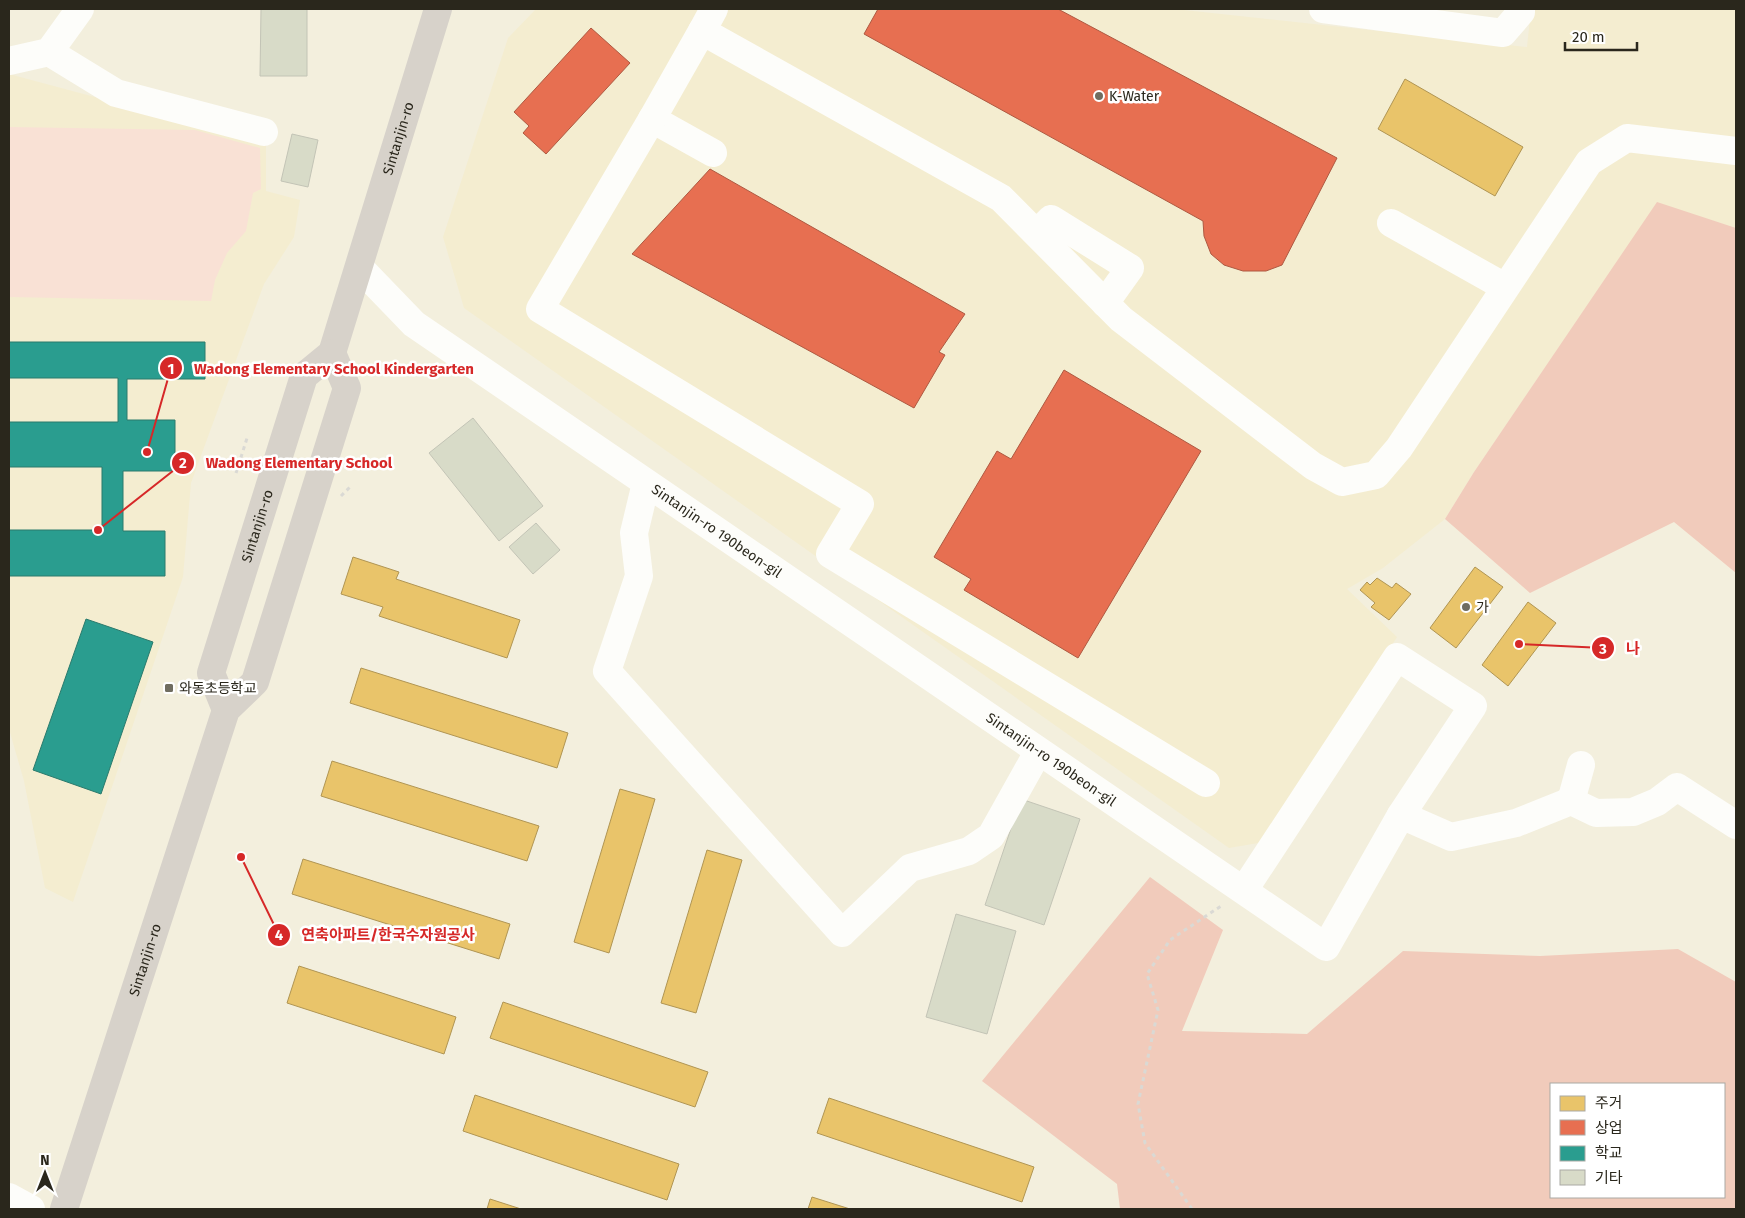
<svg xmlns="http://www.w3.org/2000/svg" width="1745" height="1218" font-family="'Fira Sans','Noto Sans KR',sans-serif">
<rect width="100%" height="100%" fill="#f3efdd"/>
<path fill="#f4edd0" d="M536,9H1175L1527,47L1531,9H1736V228L1657,203L1474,472L1445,519L1383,568L1347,589L1397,637L1270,841L1229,848L464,308L443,237L508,38Z
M9,74L266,143V191L300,200L294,237L264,284L191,483L183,577L73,902L45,888L24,781L9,729Z"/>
<path fill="#f9e1d5" d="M9,127L195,130L260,148L261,189L253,193L246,231L227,253L215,280L211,301L9,297Z"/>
<path fill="#f1cbbb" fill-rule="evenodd" d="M1657,202L1736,228V573L1674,522L1530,593L1445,519L1474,472Z
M1150,877L1223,930L1182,1031L1307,1034L1403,951L1540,956L1678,949L1736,982V1209H1120L1117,1184L982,1081ZM1551,1084H1724V1197H1551Z"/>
<path fill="#e9c46a" stroke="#b09553" d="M1405,79L1523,147L1495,196L1378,129Z
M353,557L399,572L396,579L520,620L507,658L379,616L383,607L341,594Z
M1475,567L1503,587L1456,648L1430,628Z
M1377,578L1392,588L1396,583L1411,594L1389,620L1371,607L1375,603L1360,590L1367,582L1370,585Z
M1528,602L1556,623L1508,686L1482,665Z
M361,668L568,733L557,768L350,703Z
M332,761L539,826L527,861L321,796Z
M620,789L655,799L609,953L574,942Z
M707,850L742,860L696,1013L661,1003Z
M303,859L510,924L499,959L292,894Z
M299,966L456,1017L444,1054L287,1003Z
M503,1002L708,1072L695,1107L490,1038Z
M475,1095L679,1164L667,1200L463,1131Z
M829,1098L1034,1167L1022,1202L817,1133Z
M812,1197L850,1209H808Z
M490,1199L521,1209H487Z"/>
<path fill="#e76f51" stroke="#ae5941" d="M878,9H1058L1337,158L1282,265L1266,271H1243L1224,265L1211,254L1204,236L1203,221L864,34Z
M591,28L630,63L546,154L523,133L529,126L514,112Z
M710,169L965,314L939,352L945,355L914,408L632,254Z
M1064,370L1201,451L1078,658L964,590L971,579L934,557L997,451L1011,459Z"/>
<path fill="#2a9d8f" stroke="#2a7a6c" d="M9,342H205V379H127V420H175V471H123V531H165V576H9V530H102V467H9V422H118V378H9Z
M86,619L153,642L101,794L33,770Z"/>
<path fill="#d8dbc8" stroke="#c3c4b6" d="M261,9H307V76H260Z
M292,134L318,140L308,187L281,181Z
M473,418L543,506L499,541L429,453Z
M536,523L560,550L533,574L509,547Z
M1021,799L1080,819L1044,925L985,905Z
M956,914L1016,931L987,1034L926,1017Z"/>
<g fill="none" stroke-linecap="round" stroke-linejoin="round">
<path stroke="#dad9d4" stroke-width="3" stroke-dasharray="4 4" stroke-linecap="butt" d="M239,464L250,468
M236,473L248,435
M341,496L351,486
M1192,1209L1145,1143L1138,1104L1158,1010L1147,974L1170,940L1221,906"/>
<g stroke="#fdfdfa" stroke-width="28">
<path d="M1323,9L1503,33L1521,12V9"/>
<path d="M702,31L714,9"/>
<path d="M49,52L116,93L264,132"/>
<path d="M9,61L49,52L80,9"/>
<path d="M652,119L713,153"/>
<path d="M1391,223L1505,287"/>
<path d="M1037,233L1051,219L1130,268L1105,303"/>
<path id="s1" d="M359,267L414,324L1326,947L1401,815L1451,837L1516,823L1571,801L1596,813L1633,812L1657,802L1677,787L1736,825"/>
<path d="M646,483L634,533L639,576L607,671L842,933L910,868L969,851L991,836L1038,752"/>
<path d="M1206,783L830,554L860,504L540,309L652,119L702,31L1001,198L1121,319L1313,466L1342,482L1376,475L1399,448L1589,162L1627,138L1736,151"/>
<path d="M1571,801L1581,765"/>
<path d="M1244,890L1397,657L1473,706L1401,815"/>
<path d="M9,1197L31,1209"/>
</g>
<g stroke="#d7d2ca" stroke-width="28">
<path id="s2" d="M226,710L211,673L304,376L332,353L438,9"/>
<path id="s3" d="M64,1209L226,710L255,682L347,388L332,353"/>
</g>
</g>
<g fill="#706d60" stroke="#fff" stroke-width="2">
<circle cx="1099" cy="96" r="5"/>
<circle cx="1466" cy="607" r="5"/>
<rect x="164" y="683" width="10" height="10" rx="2.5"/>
</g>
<g text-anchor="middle" stroke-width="5" stroke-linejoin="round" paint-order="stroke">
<g font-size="14" fill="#2a271c" stroke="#fff" text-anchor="start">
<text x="1109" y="101">K-Water</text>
<text x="1476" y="612">가</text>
<text x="179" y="693">와동초등학교</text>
</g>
<g font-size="14" fill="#2a271c" stroke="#fff">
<text dy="5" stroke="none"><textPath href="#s2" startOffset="612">Sintanjin-ro</textPath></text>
<text dy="5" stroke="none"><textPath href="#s2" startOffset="194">Sintanjin-ro</textPath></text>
<text dy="5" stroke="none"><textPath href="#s1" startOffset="446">Sintanjin-ro 190beon-gil</textPath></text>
<text dy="5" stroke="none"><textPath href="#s1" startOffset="851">Sintanjin-ro 190beon-gil</textPath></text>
<text dy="5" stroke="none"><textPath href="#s3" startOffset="262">Sintanjin-ro</textPath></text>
</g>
</g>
<path fill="none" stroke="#d62828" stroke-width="2" d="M147 452L171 368M98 530L183 463M1519 644L1603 648M241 857L279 935"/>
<g fill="#d62828" stroke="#fff" stroke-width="2">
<circle cx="147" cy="452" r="5"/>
<circle cx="98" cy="530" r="5"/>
<circle cx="1519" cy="644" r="5"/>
<circle cx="241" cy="857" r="5"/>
<circle cx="171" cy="368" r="12"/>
<circle cx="183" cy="463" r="12"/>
<circle cx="1603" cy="648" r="12"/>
<circle cx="279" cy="935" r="12"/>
</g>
<g font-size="15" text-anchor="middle" font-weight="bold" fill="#fff">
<text x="171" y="374">1</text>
<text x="183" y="468">2</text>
<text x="1603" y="654">3</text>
<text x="279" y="940">4</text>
</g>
<g font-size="15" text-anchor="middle" font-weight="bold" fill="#d62828" stroke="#fff" stroke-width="5" stroke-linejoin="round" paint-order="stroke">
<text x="334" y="374">Wadong Elementary School Kindergarten</text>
<text x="299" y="468">Wadong Elementary School</text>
<text x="1633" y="654">나</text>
<text x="388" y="940">연축아파트/한국수자원공사</text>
</g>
<rect width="1745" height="1218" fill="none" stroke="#2a271c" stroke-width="20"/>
<rect x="1550" y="1083" width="175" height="115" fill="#ffffff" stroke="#aaa9a4"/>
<rect x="1560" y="1096" width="25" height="15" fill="#e9c46a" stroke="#aaa9a4"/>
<text x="1595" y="1108" font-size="15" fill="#2a271c">주거</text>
<rect x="1560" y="1120" width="25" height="15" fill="#e76f51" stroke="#aaa9a4"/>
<text x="1595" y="1133" font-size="15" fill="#2a271c">상업</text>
<rect x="1560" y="1146" width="25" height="15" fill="#2a9d8f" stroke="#aaa9a4"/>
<text x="1595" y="1158" font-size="15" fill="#2a271c">학교</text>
<rect x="1560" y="1170" width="25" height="15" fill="#d8dbc8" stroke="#aaa9a4"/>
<text x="1595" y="1183" font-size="15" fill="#2a271c">기타</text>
<g transform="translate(45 1173)" stroke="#ffffff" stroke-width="4" paint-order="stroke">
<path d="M0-4L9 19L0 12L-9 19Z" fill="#2a271c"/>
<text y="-8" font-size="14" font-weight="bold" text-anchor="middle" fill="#2a271c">N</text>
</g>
<path d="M1565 42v8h72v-8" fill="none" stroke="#2a271c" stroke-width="2.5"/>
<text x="1572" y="42" font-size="15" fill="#2a271c" stroke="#ffffff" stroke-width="4" paint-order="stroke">20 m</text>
</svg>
